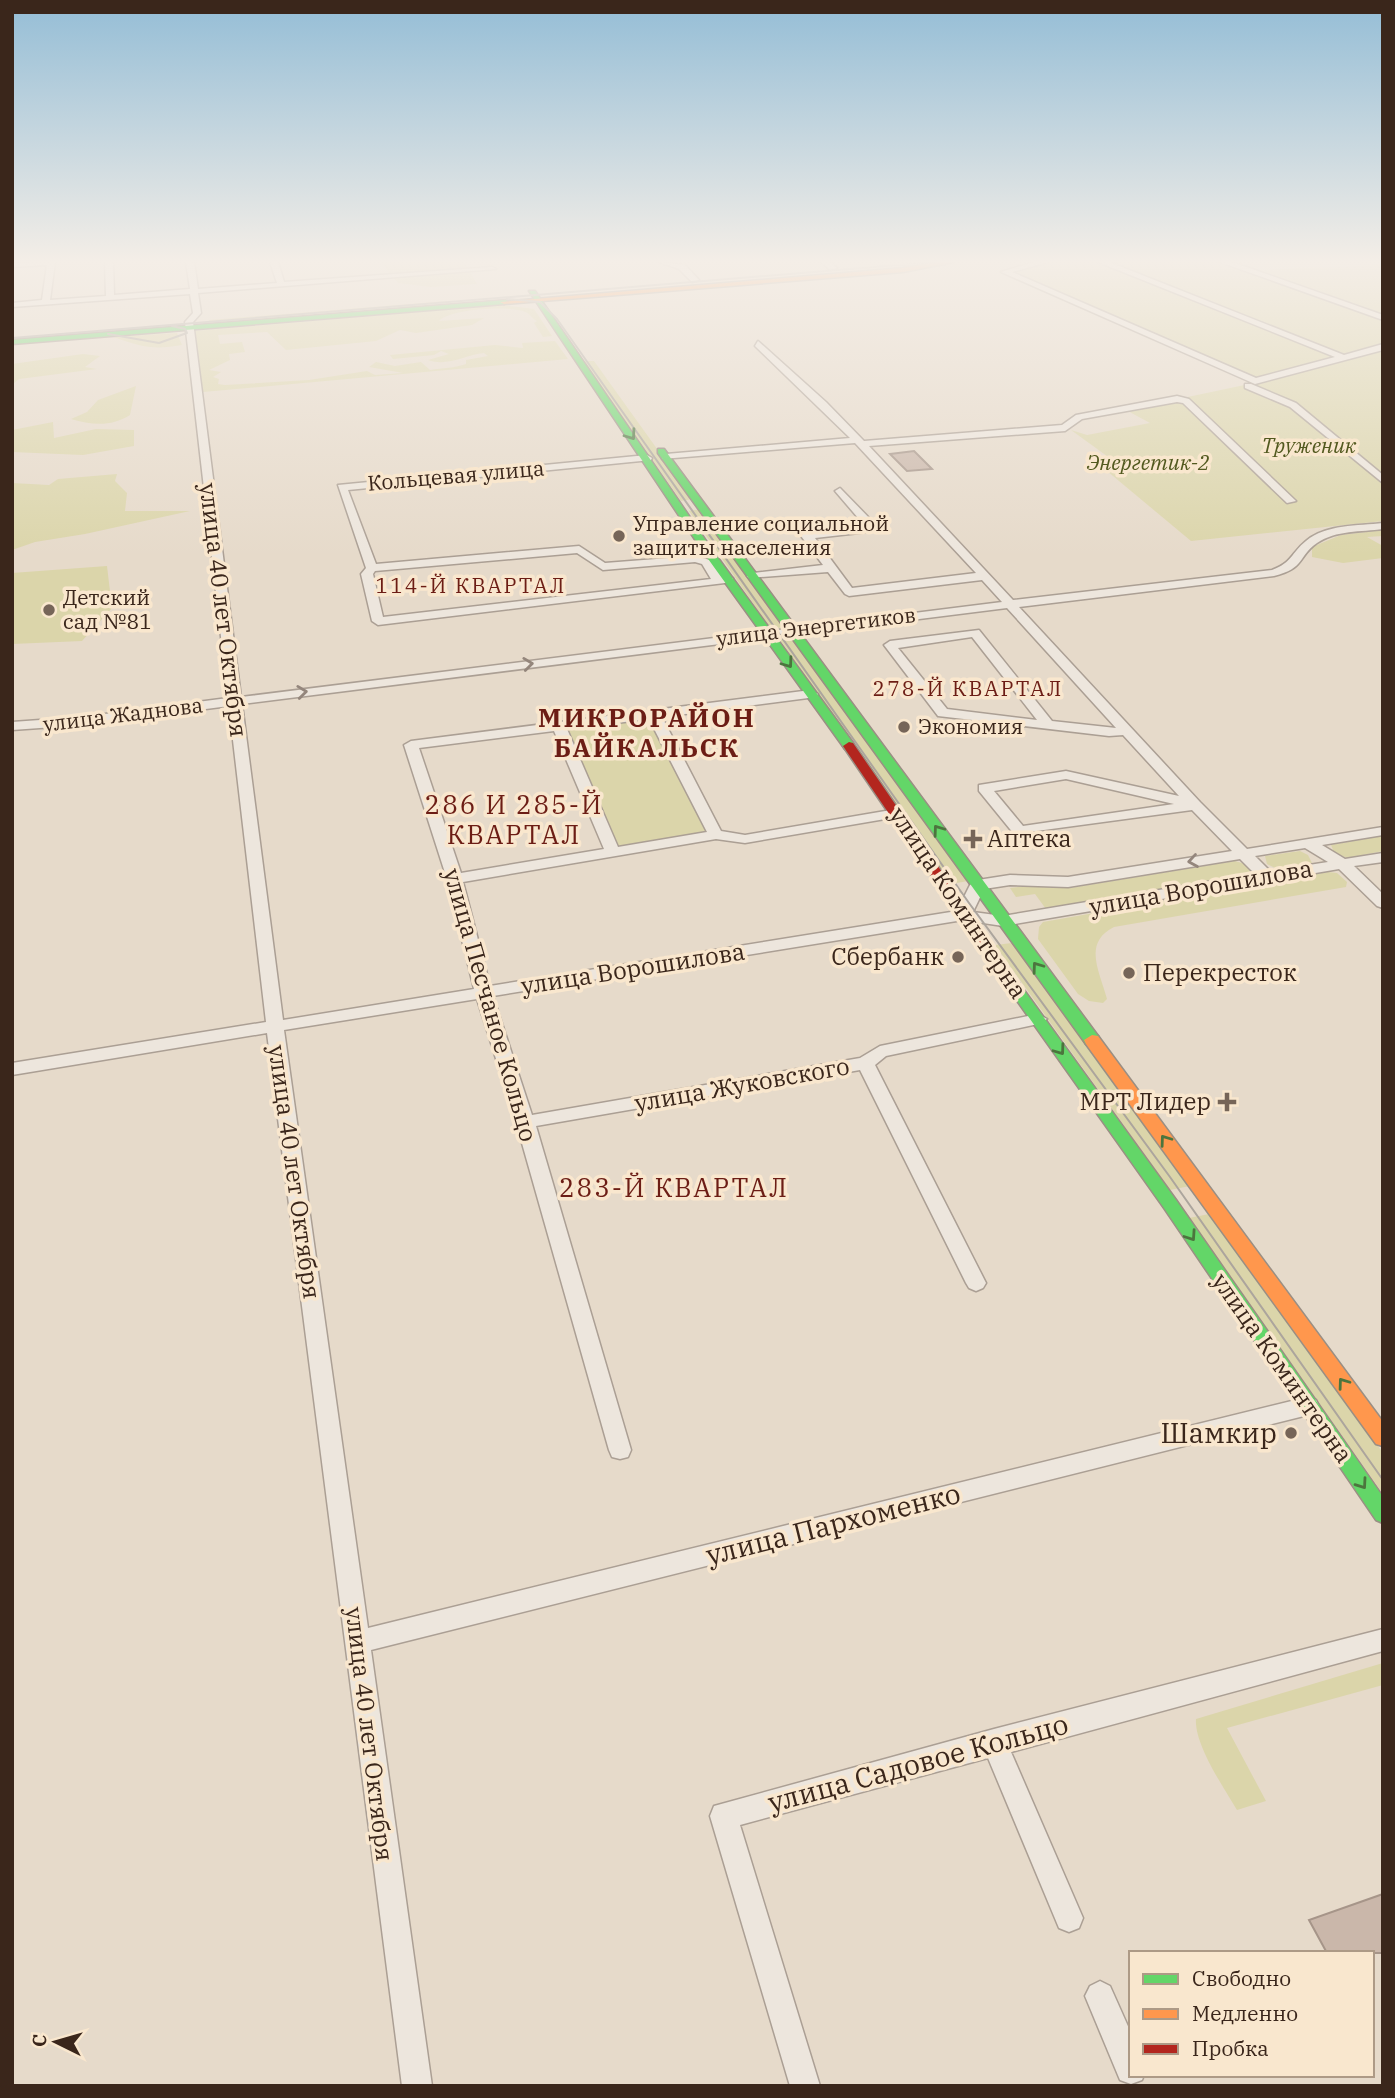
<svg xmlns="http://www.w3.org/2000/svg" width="1395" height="2098" font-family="'IBM Plex Serif',serif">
<rect width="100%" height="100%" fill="#e6daca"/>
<path fill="#dbd5aa" d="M381,262H464L477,284L431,287L398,283Z
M1042,262H1236L1260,270L1383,265V521L1191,541L1095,461L1111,459L1071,430L1087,435L1150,423L1126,410L1254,383L1005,272Z
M447,301L449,305L209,324V320Z
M502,305L534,309L552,336L543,337L534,323L537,321C532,319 530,313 525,312C509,305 450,309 439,321L484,318L472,325L416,333L400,330L376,341L286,350L267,332L218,335L220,344L242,342L245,352L229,354L230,360L209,370L221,372L213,377L219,379L218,384L225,385L309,380L367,371L375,375L403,373L369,367L376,362L395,366L421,362L430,370C443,368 455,368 466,364V360L488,356L484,353C465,355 447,367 428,360L449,354L441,351L434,355L393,359L390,355L495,345L523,348L522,343L555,341L568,359L203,392L195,331Z
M177,333L182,345C154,350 141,347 114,337Z
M83,354L100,356L85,367L97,369L19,379L12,385V364Z
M584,361H594L693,499L681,501Z
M136,386L130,415C111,427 92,425 71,419L87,412L98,400Z
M53,422L54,438L96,429L134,430V446L83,455L12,452V430Z
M117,474L115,481L127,493L125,511H190L85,534L35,542L12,550V483L49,485L58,479Z
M701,509L785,627L771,629L689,511Z
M1383,530V536L1367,537L1383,546V558L1343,563L1312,557V547L1341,535Z
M107,566L112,608L82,641L12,644V573Z
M792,636L968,881L951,884L778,637Z
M654,715L716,835L614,853L560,728Z
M1383,836V851L1347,858L1334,852L1331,845Z
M1300,851L1308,855L1312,863L1277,869L1267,864L1265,856Z
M1235,861L1252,866L1248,877L1046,909L1035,894L1016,897L1010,888L1033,885L1070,888Z
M1328,872L1337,873L1347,882L1346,887L1114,927C1082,943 1100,972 1107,999L1103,1003L1089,1001L1078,994L1038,939L1039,927L1043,922Z
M1012,943L1190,1186L1170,1190L995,945Z
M1209,1214L1383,1453V1494L1189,1218Z
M1383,1663V1685L1227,1728L1266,1801L1237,1810C1224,1788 1194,1744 1196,1719Z"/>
<path fill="#cab7aa" stroke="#a69589" stroke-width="2" d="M914,451L932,469L907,471L890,454Z
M1383,1894V1953H1327L1309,1920Z"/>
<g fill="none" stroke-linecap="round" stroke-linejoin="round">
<g stroke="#ab9f94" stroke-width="3">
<path id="street" d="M55,262L50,300L106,296L105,262H113L114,295L190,289L186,262H194L198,289L277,283L270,262H278L284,282L492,267L496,269L198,293L201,313L193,322L241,697L1002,602L982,580L849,596L845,594L828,572L749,578L747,576L753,573L823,565L801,536L803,534L865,526L835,491L840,488L876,525L868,532L815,538L852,588L976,573L855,443L662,459V455L666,454L850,438L755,346L758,341L826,402L864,441L1062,425L1076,415L1177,396L1189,399L1296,501L1287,503L1183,403L1177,402L1082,419L1065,431L869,446L1013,600L1272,570C1293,562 1291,553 1306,541C1326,524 1358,526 1383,523V529C1361,532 1336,530 1317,543C1297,557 1306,568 1274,576L1019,607L1200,802L1247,849L1383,827V835L1322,845L1345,859L1383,853V862L1354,866L1383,894V908L1377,906L1339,869L1003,926L963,920L493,996L532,1115L860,1058L880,1046L1038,1014L1047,1019L1038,1024L886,1056L875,1065L986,1283L983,1288L976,1291L969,1288L966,1283L860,1070L536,1126L631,1450L628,1457L620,1459L612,1457L609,1450L516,1122L477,999L284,1030L368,1628L1308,1397L1316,1400L1319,1406L1316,1412L1308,1415L371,1650L432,2086H402L267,1033L12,1075V1063L266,1022L229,706L82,725L12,730V722L82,717L228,698L185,322L193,313L190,294L12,307V303L42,300L47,265L12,267V263ZM1007,608L1116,728L1052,721L979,630L890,641L884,645L938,716L1109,736L1123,735L1179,796L1066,771L979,785V791L1014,834L1192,810L1232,851L1068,877L1010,875L978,880L970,885L957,911L490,986L463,882L716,839L745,843L897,817L904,813L897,809L745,835L721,831L662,717L816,697L818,694L811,690L411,741L404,745L447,879L474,989L283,1020L242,704ZM972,637L1037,720L947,709L898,648ZM649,719L707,832L618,847L567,729ZM554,731L604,849L461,873L419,748ZM1066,779L1174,804L1023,826L994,791ZM1305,848L1328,862L1270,871L1255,856ZM1240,859L1255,874L1003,916L973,912L984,889L1010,885L1068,887Z
M659,262L685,265L699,280L692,282L679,269Z
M821,262H830L837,268L830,270Z
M1034,262H1048L1012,272L1256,378L1335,357L1098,262H1109L1344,355L1383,344V350L1255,384L1001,272Z
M1220,262H1232L1383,315V320Z
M1245,384H1251L1296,403L1383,475V483L1290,407L1245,388Z
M647,455L652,458L651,460L348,490L376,564L579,546L605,563L695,556L710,560L722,577L733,578V582L378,625L372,621L361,574L366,568L338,485ZM577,553L603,570L695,562L702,564L711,579L383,617L373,574L375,571Z
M1383,1629V1651L1011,1752L1083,1918L1079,1928L1069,1932L1059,1928L988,1758L740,1825L820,2086H790L710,1816L714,1806L994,1729Z
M1100,1981L1110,1986L1131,2033V2075H1144L1142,2080L1131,2084L1120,2080L1085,1996L1090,1986Z"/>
</g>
<g stroke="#9a8f84" stroke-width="3">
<path id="fast" d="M529,291H535L715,554L853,743V749H845L706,556Z
M507,300L504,304L12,344V340Z
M658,449H664L1098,1036L1100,1040L1098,1044H1086L658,453Z
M1003,966L1008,968L1176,1200L1383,1497V1523L1376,1520L1164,1208L996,971Z"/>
</g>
<g stroke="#9a8f84" stroke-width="3">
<path id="slow" d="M937,262H954L903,272L504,304L500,302L903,268Z
M1092,1035L1098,1036L1383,1422V1446L1376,1444L1086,1044L1084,1040Z"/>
</g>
<g stroke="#9a8f84" stroke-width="3">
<path id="jam" d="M849,742L853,743L1008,968L1010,971L1008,974H998L843,746Z"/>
</g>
<use href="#street" fill="#ede6dd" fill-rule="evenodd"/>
<use href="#fast" fill="#63d668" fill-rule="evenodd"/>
<use href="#slow" fill="#ff974d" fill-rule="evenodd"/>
<use href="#jam" fill="#b3261e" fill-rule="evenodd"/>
<path stroke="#aca59d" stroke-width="2" d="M507,299L540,302L557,319L969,903L1170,1177L1383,1480
M108,334L159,343L187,333L185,329L172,326
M12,338L935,262"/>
</g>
<defs><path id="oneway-chevron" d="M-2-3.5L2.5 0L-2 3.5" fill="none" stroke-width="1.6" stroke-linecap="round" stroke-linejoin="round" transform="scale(1.75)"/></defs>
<g stroke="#4c753e">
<use href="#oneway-chevron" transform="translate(631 435) rotate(54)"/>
<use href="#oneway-chevron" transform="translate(788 663) rotate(54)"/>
<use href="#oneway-chevron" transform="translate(938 830) rotate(-126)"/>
<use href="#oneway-chevron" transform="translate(1037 967) rotate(-126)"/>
<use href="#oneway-chevron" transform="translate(1060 1050) rotate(54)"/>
<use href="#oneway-chevron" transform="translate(1165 1140) rotate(-126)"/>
<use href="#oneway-chevron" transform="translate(1191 1236) rotate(56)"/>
<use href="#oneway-chevron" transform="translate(1343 1383) rotate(-126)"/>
<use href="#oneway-chevron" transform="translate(1362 1484) rotate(55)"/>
</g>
<g stroke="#94867c">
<use href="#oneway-chevron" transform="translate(528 664) rotate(-7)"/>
<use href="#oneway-chevron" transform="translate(302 692) rotate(-7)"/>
<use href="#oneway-chevron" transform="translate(1193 861) rotate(171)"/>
</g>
<linearGradient id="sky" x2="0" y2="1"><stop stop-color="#94bdd6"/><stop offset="0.47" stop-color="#f4eee7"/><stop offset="1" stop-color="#f4eee7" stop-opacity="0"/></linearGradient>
<rect width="1395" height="556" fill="url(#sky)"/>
<g fill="#766558" stroke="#f9e7ce" stroke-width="2.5">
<circle cx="619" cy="536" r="7"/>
<circle cx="49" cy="610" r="7"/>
<circle cx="904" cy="727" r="7"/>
<path d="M969.5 828.5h7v7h7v7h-7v7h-7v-7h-7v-7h7z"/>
<circle cx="958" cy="957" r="7"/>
<circle cx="1129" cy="973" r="7"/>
<path d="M1223.5 1091.5h7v7h7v7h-7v7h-7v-7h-7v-7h7z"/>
<circle cx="1291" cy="1433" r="7"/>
</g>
<g text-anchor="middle" stroke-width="7" stroke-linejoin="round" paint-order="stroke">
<g font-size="21" font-style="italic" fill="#52591f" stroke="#f9e7ce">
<text x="1309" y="453">Труженик</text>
<text x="1148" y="470">Энергетик-2</text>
</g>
<g font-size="21" fill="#3a261b" stroke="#f9e7ce">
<text transform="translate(456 476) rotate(-5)" y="7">Кольцевая улица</text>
<text transform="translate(816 627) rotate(-7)" y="7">улица Энергетиков</text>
<text transform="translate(123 715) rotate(-7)" y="7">улица Жаднова</text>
</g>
<g font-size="21" fill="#3a261b" stroke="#f9e7ce" text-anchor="start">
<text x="633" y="531">Управление социальной<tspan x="633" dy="24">защиты населения</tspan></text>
<text x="63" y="605">Детский<tspan x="63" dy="24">сад №81</tspan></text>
<text x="918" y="734">Экономия</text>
</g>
<g font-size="21" letter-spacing="2" fill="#6c1d15" stroke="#f9e7ce">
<text x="471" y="593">114-Й КВАРТАЛ</text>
<text x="968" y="696">278-Й КВАРТАЛ</text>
</g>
<g font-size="24" fill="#3a261b" stroke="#f9e7ce">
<text transform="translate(223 610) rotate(83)" y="8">улица 40 лет Октября</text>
<text transform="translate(1201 888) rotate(-10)" y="8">улица Ворошилова</text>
<text transform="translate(958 903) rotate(56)" y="8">улица Коминтерна</text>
<text transform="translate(633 969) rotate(-9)" y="8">улица Ворошилова</text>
<text transform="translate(490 1005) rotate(74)" y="8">улица Песчаное Кольцо</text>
<text transform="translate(742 1085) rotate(-10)" y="8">улица Жуковского</text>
<text transform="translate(294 1172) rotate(82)" y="8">улица 40 лет Октября</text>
<text transform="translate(1282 1368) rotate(55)" y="8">улица Коминтерна</text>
<text transform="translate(369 1734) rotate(83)" y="8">улица 40 лет Октября</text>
</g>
<g font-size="24" fill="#3a261b" stroke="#f9e7ce" text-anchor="start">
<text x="987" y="847">Аптека</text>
<text x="944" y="965" text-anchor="end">Сбербанк</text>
<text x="1143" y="981">Перекресток</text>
<text x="1211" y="1110" text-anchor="end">МРТ Лидер</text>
</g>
<g font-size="26" font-weight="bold" letter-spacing="2" fill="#6c1d15" stroke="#f9e7ce">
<text x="647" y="727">МИКРОРАЙОН<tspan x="647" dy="30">БАЙКАЛЬСК</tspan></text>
</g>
<g font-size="26" letter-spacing="2" fill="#6c1d15" stroke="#f9e7ce">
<text x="514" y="814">286 И 285-Й<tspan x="514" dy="30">КВАРТАЛ</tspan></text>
<text x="674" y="1197">283-Й КВАРТАЛ</text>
</g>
<g font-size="28" fill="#3a261b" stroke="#f9e7ce" text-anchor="end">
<text x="1277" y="1443">Шамкир</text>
</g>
<g font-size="28" fill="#3a261b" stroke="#f9e7ce">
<text transform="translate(833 1524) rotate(-14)" y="10">улица Пархоменко</text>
<text transform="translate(918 1763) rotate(-15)" y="10">улица Садовое Кольцо</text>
</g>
</g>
<rect width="1395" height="2098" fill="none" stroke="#3a261b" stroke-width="28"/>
<rect x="1129" y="1951" width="245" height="126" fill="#f9e7ce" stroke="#ad9a86" stroke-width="2"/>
<rect x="1143" y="1974" width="35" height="10" fill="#63d668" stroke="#ad9a86" stroke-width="2"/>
<text x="1192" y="1986" font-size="21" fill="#3a261b">Свободно</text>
<rect x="1143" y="2009" width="35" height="10" fill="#ff974d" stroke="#ad9a86" stroke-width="2"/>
<text x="1192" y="2021" font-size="21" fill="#3a261b">Медленно</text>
<rect x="1143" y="2044" width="35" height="10" fill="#b3261e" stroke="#ad9a86" stroke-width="2"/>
<text x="1192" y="2056" font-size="21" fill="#3a261b">Пробка</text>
<g transform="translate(56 2042) rotate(275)" stroke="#f9e7ce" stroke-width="5" paint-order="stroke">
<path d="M0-5L12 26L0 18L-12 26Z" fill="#3a261b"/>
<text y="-10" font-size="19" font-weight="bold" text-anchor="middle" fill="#3a261b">С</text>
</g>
</svg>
